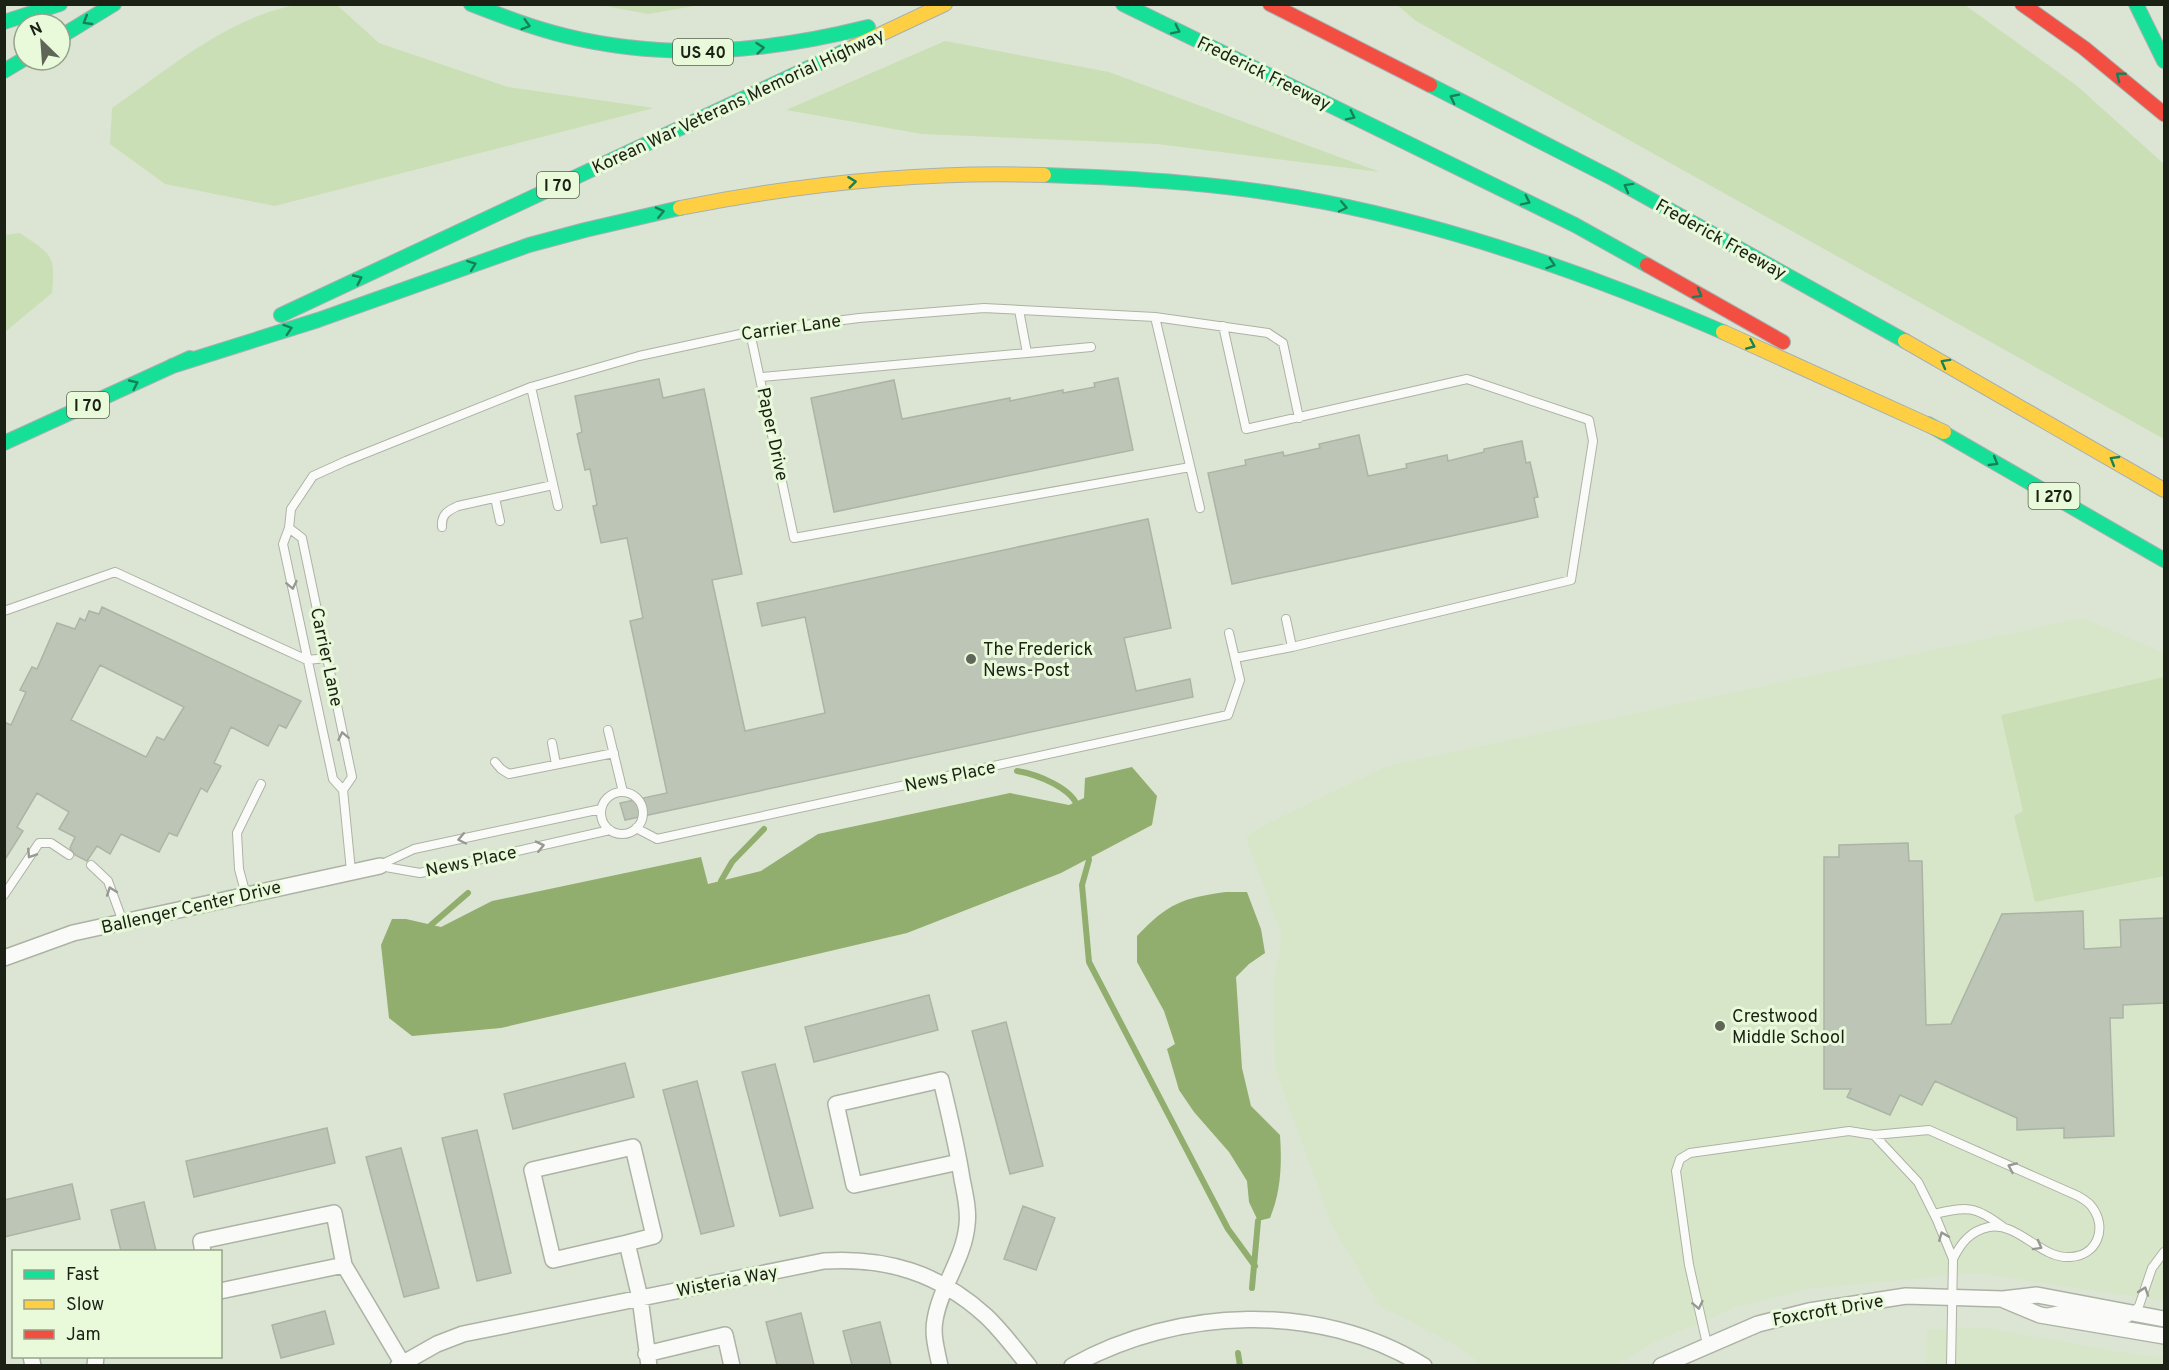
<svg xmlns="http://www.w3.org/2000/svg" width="2169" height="1370" font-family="Overpass,sans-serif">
<rect width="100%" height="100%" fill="#dce5d3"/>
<path fill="#d7e6c9" d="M2083,618L2164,653V1301L1978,1273L1806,1289L1736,1307L1656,1341L1615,1365H1482L1461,1348L1379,1305L1332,1225L1275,1068L1274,984L1282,936L1246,838L1258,828L1387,766Z
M1982,1327L2126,1353L2164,1358V1366H1926L1927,1330Z"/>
<path fill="#cbdfb7" d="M300,4L337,5L379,43L508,87L654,108L275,206L165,184L110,144L112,108C170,68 229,16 300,4Z
M600,5V4L701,5L648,14Z
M1397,5H1965L2076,85L2164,164V439L1416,21Z
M945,41L1109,72L1380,172L1157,144L922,134L786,110Z
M20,233C51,254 56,254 52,293L5,332V235Z
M2164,677V876L2035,902L2014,816L2023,811L2001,715Z"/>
<path fill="#91ae6e" d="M1132,767L1157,796L1152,825L1061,873L907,933L501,1028L412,1036L389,1018L381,945L392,919H406L441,927L492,901L701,857L708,884L761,871L818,834L1010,793L1069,805L1084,798L1085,778Z
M1226,892H1247L1261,929L1265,953L1249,964L1236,977L1242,1068L1251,1106L1280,1135C1282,1164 1281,1192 1270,1218L1258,1221L1249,1202L1247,1181L1229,1152L1194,1112L1179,1090L1167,1049L1175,1044L1164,1011L1137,962V936C1168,903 1183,898 1226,892Z"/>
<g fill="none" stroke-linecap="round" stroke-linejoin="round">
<path stroke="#91ae6e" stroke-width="6" d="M1017,771C1036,774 1073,788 1078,808
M1088,854L1089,860L1082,885L1089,962L1228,1229L1255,1266
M721,881L732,862L764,829
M431,925L468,893
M1252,1288L1258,1221
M1238,1353L1240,1366"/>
</g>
<path fill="#bdc5b6" stroke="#acb4a5" stroke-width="1.5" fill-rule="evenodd" d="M1118,378L1133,450L834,512L811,398L894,380L902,419L1010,398V401L1063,390V393L1095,387L1094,383Z
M659,379L663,398L704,389L742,574L712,580L745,731L825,713L805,617L762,626L757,603L1148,519L1171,628L1124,638L1136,691L1190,679L1193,697L625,820L620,803L667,793L630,621L643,618L627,538L601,543L593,506L597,505L590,469L585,470L577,434L582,432L575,396Z
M1359,435L1368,476L1407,468L1406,464L1447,455L1448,461L1484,452V449L1522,441L1526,463L1530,462L1538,497L1534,498L1538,517L1232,584L1208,473L1246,465L1245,460L1283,452L1284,456L1320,448L1319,444Z
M102,607L301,701L286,728L279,725L268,746L231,727L214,763L221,766L207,792L201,788L177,836L169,833L159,852L121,834L110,854L97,846L87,861L75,855L70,848L75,837L59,829L69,812L37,793L17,827L23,831L4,861V722L11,725L26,692L20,690L32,667L37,669L57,623L75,629L80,618L85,621L89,611L99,614ZM100,665L184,707L164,740L157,737L146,757L71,720Z
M1908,843L1909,861H1922L1926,1025L1951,1024L2002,914L2083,911L2084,949L2121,947L2120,920L2164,918V1003L2123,1005V1018H2110L2114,1136L2064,1138V1128L2017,1130V1118L1935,1081L1922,1105L1900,1095L1890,1115L1847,1097L1851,1089H1824V857H1839V845Z
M929,995L938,1030L814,1062L805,1027Z
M1006,1022L1043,1166L1010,1174L972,1031Z
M625,1063L634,1097L513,1129L504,1094Z
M775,1064L813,1208L780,1216L742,1072Z
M697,1081L734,1226L701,1234L663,1090Z
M327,1128L335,1163L194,1197L186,1161Z
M477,1130L511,1273L477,1281L442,1138Z
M401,1148L439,1288L404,1297L366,1157Z
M72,1184L80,1219L4,1237V1200Z
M144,1202L156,1251H121L111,1210Z
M1023,1206L1055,1218L1036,1270L1004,1259Z
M325,1311L334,1344L281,1358L272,1325Z
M801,1313L814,1365H777L766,1322Z
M880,1322L891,1365H852L843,1331Z"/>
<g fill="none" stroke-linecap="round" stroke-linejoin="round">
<g stroke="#acb3a5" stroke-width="10">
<path id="lane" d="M1155,317L1268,333L1283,343L1299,418
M1223,326L1246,429L1467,379L1589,420L1593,441L1571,580L1292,647L1235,658
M750,332L794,538L1190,467
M1027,353L1091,347
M761,377L1027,353L1019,310
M531,387L558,506
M495,498L500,521
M442,527C441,515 447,511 458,506L553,485
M289,528L302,538L352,777L343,790
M4,611L115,572L307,660L327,658
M1286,619L1292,647
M608,730L623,792
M552,743L556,764
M495,762L501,769L509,774L614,753
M601 813a21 21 0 1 1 42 0a21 21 0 1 1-42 0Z
M636,828L657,839L1228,715L1240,680L1229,633
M91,865L108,881L123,922
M380,865L414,849L601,809
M380,866L420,873L610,830
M351,871L343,790L333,779L283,544L289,528L291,509L313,476L346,461L531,387L639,356L750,332L859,318L984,308L1155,317L1200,508
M4,895L39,843H51L69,855
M246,895L239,869L237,833L261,784
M1874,1135L1918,1182L1937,1220L1953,1259
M1934,1214C1967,1206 1976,1206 2003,1227
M2050,1312L2060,1310L2102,1318H2128L2139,1306L2152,1268L2164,1252
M1707,1344L1689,1265L1676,1171L1680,1159L1690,1153L1849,1131L1874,1135L1929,1130L2078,1196C2083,1199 2089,1202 2092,1207C2108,1228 2097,1256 2070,1257C2040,1259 2019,1222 1989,1227C1970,1231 1961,1243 1953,1259L1951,1366"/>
</g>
<g stroke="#acb3a5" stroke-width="18">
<path id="street" d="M4,958L73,933L380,866
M627,1243L654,1236L633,1147L532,1170L553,1260L627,1243L640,1298L649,1366
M203,1252L201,1241L334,1213L344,1265L404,1366
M220,1291L344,1265
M2004,1300L2040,1315L2164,1336
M646,1354L725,1335L732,1366
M31,1356L33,1366
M95,1366L96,1356
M398,1366L437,1344L463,1334L824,1261C886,1257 939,1273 986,1316C1002,1331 1015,1349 1029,1366
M940,1366C937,1351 932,1335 935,1320C940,1287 964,1259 967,1225C969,1210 965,1194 962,1179C957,1146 949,1113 941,1080L836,1104L854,1185L959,1162
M1072,1366C1178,1307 1319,1301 1424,1366
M1661,1366L1758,1324L1809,1311L1906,1296L2003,1299L2037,1295L2164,1319"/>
</g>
<g stroke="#a7b0b0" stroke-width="16">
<path id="fast" d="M471,4C502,16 533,28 566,36C668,61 768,52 868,27
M1123,4L1575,225L1647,265
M2136,4L2164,61
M4,22L60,4
M60,37L114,4
M4,71L24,59
M1430,85L1612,178L1905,341
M1044,175C1137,178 1232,184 1324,202C1462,229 1594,276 1723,332
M281,315L847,50
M172,366L318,320L529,245L585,230L680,208
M1928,424L2164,560
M4,443L190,358"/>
</g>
<g stroke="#a7b0b0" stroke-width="16">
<path id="slow" d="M847,50L945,4
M680,208C800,184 922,171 1044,175
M1723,332L1944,432
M1905,341L2164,490"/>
</g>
<g stroke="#a7b0b0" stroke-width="16">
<path id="jam" d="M1270,4L1430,85
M2022,4L2084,48L2164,114
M1647,265L1783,342"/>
</g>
<use href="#lane" stroke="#fafbf8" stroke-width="8"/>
<use href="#street" stroke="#fafbf8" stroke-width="15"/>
<use href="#fast" stroke="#16e098" stroke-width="14"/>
<use href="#slow" stroke="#ffcf43" stroke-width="14"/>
<use href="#jam" stroke="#f24e42" stroke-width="14"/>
</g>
<defs><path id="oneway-chevron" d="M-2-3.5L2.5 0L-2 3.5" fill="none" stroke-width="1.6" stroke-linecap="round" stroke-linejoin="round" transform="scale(1.5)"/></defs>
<g stroke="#188056">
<use href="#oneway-chevron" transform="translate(87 21) rotate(149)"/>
<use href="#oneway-chevron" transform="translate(526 25) rotate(16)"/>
<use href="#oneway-chevron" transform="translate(1176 30) rotate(26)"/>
<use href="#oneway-chevron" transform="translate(760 48) rotate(-6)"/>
<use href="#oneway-chevron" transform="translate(2120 76) rotate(-142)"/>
<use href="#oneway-chevron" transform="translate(1454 98) rotate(-153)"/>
<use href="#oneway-chevron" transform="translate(1351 116) rotate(26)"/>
<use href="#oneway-chevron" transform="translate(852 182) rotate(-7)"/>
<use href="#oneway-chevron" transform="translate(1628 187) rotate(-151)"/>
<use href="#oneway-chevron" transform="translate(1526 201) rotate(26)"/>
<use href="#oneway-chevron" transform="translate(1343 207) rotate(12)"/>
<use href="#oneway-chevron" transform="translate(660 212) rotate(-13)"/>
<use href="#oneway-chevron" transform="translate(1551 264) rotate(18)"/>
<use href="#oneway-chevron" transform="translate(472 265) rotate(-20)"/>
<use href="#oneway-chevron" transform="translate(358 279) rotate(-25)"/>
<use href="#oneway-chevron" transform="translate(1698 294) rotate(29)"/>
<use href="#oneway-chevron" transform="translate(288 329) rotate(-18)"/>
<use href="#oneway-chevron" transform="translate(1751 345) rotate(24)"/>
<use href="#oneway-chevron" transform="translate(1945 363) rotate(-151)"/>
<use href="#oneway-chevron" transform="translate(134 384) rotate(-25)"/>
<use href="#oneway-chevron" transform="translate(2114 460) rotate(-150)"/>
<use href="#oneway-chevron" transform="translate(1994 462) rotate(30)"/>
</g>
<g stroke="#969992">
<use href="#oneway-chevron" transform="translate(292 585) rotate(78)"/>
<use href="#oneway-chevron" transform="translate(343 736) rotate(-102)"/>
<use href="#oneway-chevron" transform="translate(462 839) rotate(168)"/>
<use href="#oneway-chevron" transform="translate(540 846) rotate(-13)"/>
<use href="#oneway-chevron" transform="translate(31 854) rotate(123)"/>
<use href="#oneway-chevron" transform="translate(111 891) rotate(-110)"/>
<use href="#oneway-chevron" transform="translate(2012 1167) rotate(-156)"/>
<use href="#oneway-chevron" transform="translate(1943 1236) rotate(-112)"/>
<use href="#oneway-chevron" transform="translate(2038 1246) rotate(29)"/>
<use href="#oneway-chevron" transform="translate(2144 1291) rotate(-71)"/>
<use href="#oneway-chevron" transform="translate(1698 1305) rotate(78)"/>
</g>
<g fill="#5f6658" stroke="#e9fada" stroke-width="2">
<circle cx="971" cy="659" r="6"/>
<circle cx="1720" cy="1026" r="6"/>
</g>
<g text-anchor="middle" stroke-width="6" stroke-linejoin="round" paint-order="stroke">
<g fill="#e9fada" stroke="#596250" stroke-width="1.5">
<rect x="673" y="39" width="60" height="26" rx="4.5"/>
<rect x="537" y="172" width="42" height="26" rx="4.5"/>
<rect x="67" y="392" width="42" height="26" rx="4.5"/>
<rect x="2028.5" y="483" width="51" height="26" rx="4.5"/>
</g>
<g font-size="16" font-weight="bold" fill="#1b2115">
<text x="703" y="58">US 40</text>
<text x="558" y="191">I 70</text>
<text x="88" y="411">I 70</text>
<text x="2054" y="502">I 270</text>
</g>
<g font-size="18" fill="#1b2115" stroke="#e9fada">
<text transform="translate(1264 73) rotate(26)" y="6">Frederick Freeway</text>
<text transform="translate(738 101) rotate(-25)" y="6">Korean War Veterans Memorial Highway</text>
<text transform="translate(1721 239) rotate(29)" y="6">Frederick Freeway</text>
<text transform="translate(791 327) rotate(-8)" y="6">Carrier Lane</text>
<text transform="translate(773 434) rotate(78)" y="6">Paper Drive</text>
<text transform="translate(327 657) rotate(78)" y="6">Carrier Lane</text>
<text transform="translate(950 776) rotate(-12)" y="6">News Place</text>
<text transform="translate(471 861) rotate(-12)" y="6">News Place</text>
<text transform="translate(191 907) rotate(-13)" y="6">Ballenger Center Drive</text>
<text transform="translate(727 1281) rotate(-11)" y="6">Wisteria Way</text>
<text transform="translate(1828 1310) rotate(-10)" y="6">Foxcroft Drive</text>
</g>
<g font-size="18" fill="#1b2115" stroke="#e9fada" text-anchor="start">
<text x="983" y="655">The Frederick<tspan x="983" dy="21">News-Post</tspan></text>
<text x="1732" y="1022">Crestwood<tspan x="1732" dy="21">Middle School</tspan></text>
</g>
</g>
<rect width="2169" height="1370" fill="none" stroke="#1b2115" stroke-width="12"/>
<rect x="12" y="1250" width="210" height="108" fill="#e9fada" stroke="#97a38b" stroke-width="1.5"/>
<rect x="24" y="1270" width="30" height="9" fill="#16e098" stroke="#97a38b" stroke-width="1.5"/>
<text x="66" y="1280" font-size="18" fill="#1b2115">Fast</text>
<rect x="24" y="1300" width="30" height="9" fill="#ffcf43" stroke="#97a38b" stroke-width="1.5"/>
<text x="66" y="1310" font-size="18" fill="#1b2115">Slow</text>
<rect x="24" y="1330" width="30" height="9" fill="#f24e42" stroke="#97a38b" stroke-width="1.5"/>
<text x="66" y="1340" font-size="18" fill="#1b2115">Jam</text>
<g transform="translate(42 42) rotate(335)"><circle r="28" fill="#e9fada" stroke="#97a38b" stroke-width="1.5"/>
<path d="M0-4.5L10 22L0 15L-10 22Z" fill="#5f6658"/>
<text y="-9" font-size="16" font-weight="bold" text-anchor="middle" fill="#1b2115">N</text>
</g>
</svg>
